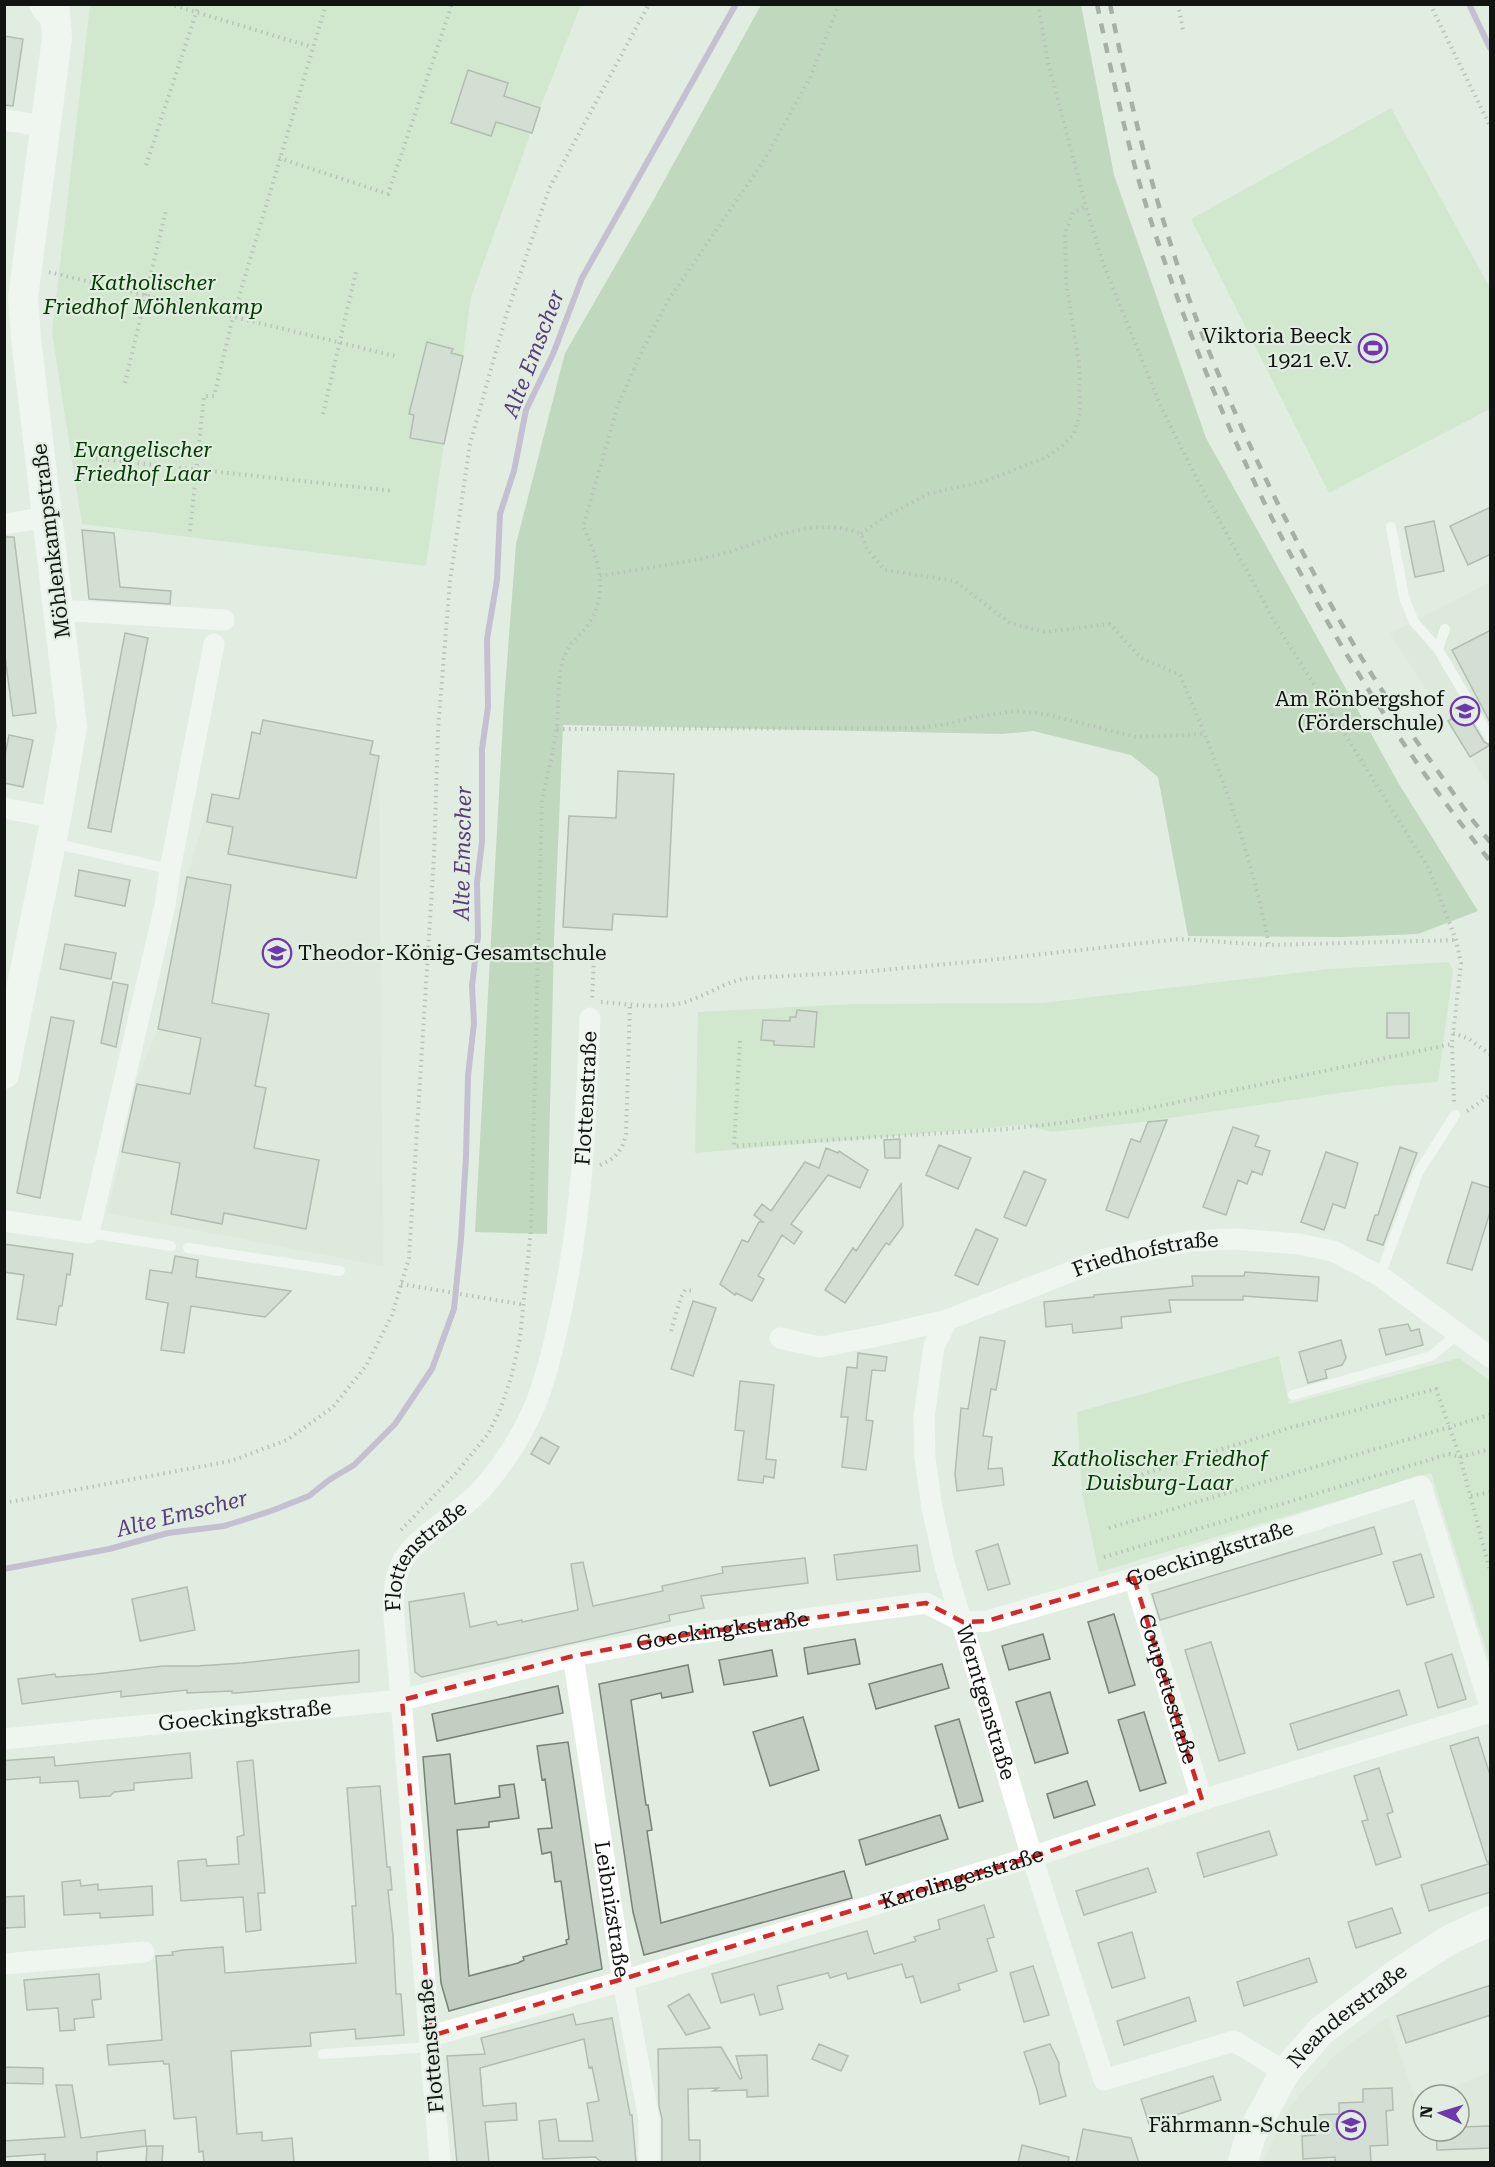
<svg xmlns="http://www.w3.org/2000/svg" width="1495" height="2167" font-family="'Roboto Serif',serif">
<rect width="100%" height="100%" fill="#e2ede1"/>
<path fill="#d4e4d2" d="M1490,582V787L1390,634Z
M252,732L379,756L383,1266L107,1213L122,1152L135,1084L158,1029L187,877L212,794L239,799Z
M1388,2017L1416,2101L1423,2099V2131H1459V2095H1435L1490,2072V2162H1263L1287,2111L1302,2092L1335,2055Z"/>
<path fill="#bde2b7" d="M90,5H581L540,108L471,297L463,356L444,444L426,566L82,524L52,333Z
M1391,108L1490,288V409L1329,493L1191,219Z
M1449,962L1453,970L1438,1082L1389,1086L1135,1123L1052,1132L1025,1125L695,1153L698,1012L851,1004L1042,1003L1329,969Z
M1279,1356L1289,1404L1459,1358L1490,1381V1662L1431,1473L1099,1572L1082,1493L1077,1412Z"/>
<path fill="#98bf93" d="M761,5H1081L1114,175L1206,438L1399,784L1478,911L1418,934L1343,937L1188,936L1158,777L1131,755L1033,731L1002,734L563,725L554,941L547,1234L475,1232L504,702L516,544L565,353L654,199Z"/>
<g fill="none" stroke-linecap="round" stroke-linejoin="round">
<path stroke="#9e8cbd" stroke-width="6" d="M1469,4L1490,48
M4,1569L109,1549L168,1533L224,1526L271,1511L309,1496L329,1480L354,1465L395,1424L432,1369L454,1309L461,1239L466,1157L468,1076L474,1023L472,986L478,936L477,883L482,842V749L488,707L487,639L497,580L500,514L514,471L526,410L553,354L582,278L736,4"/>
</g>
<path fill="#c3cec2" stroke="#788176" stroke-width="1.5" d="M4,36L23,39L13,106L4,105Z
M468,70L508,83L504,96L540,108L532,133L496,122L491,136L451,123Z
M427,342L453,349L451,353L463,356L444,444L410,438L414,415L409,414Z
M1491,507V554L1468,565L1450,526Z
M1434,521L1444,571L1415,577L1405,527Z
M82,530L114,533L120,587L171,591L170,604L89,599Z
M4,537H14L36,713L13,716L4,649Z
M1491,630V724L1452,650Z
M125,633L148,638L111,832L88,828Z
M1465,710L1484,742L1490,745L1470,757L1448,721Z
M263,720L373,741L370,754L379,756L356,878L228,854L233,827L207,822L212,794L239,799L252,732L260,734Z
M9,735L33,740L23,787L4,783V760Z
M618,771L674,774L667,917L613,914L612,930L563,927L569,816L616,818Z
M79,870L130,880L125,906L75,896Z
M187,877L231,885L212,1003L269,1014L255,1086L266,1088L254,1148L319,1160L306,1229L224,1213L222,1224L171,1214L180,1163L122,1152L137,1084L190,1094L201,1038L158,1029Z
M65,944L116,953L111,979L60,969Z
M113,982L128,985L116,1047L101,1043Z
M797,1010L817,1012L814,1047L774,1045V1041L761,1040L763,1020L790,1021V1017H796Z
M1387,1013H1409V1038H1387Z
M51,1017L74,1021L40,1198L17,1193Z
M1167,1120L1128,1218L1106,1210L1131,1139L1140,1142L1148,1122Z
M1233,1127L1259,1136L1255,1146L1270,1151L1262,1175L1252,1171L1247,1184L1238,1180L1226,1215L1203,1207Z
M900,1139V1158H885L884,1140Z
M939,1145L971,1158L958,1189L926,1175Z
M1400,1147L1417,1153L1383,1245L1367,1240L1375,1215H1378Z
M826,1148L838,1153L839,1151L868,1170L860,1188L828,1175L791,1224L802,1232L794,1244L782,1235L758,1276L764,1279L752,1301L736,1293L735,1295L720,1284L742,1240L748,1242L759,1222H763L754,1215L762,1204L771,1211L805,1162L819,1168Z
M1326,1152L1358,1163L1345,1208L1333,1204L1324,1230L1301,1222Z
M1024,1171L1046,1180L1026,1226L1004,1217Z
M1472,1182L1491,1188V1209L1472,1270L1447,1263Z
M901,1184L903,1226L889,1245L886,1243L845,1303L825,1290L853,1248L856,1251Z
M976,1229L998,1239L978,1285L955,1275Z
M4,1244L73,1254L70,1275L67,1274L62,1306H59L56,1325L17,1319L24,1275L4,1272Z
M175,1256L198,1260L196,1277L291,1291L265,1317L191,1306L184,1353L161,1350L168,1303L146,1299L150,1270L172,1273Z
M1245,1272L1319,1277L1317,1301L1243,1296V1300H1169L1171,1312L1121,1317L1122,1328L1073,1333L1072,1324L1046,1327L1044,1302L1094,1297V1295L1193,1286L1192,1276H1244Z
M693,1301L716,1308L693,1376L671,1369Z
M1408,1324L1411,1331L1419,1329L1423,1345L1386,1355L1379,1329Z
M980,1337L1005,1341L996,1390L991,1389L983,1436L992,1437L988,1469L1002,1468L1004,1485L957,1491L955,1474L961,1408L968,1409Z
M1341,1340L1346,1358L1342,1365L1325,1370L1327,1378L1308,1383L1299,1352Z
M858,1353L887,1357L885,1371L872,1370L866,1420L873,1421L866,1470L842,1467L848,1417H841L847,1367L857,1368Z
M740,1381L774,1385L766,1459L776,1460L774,1478L764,1476L763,1483L738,1480L744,1431L735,1430Z
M541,1437L559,1447L549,1464L531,1454Z
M1374,1527L1382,1554L1160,1620L1152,1594Z
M998,1544L1010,1584L988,1590L976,1551Z
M917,1545L920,1571L837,1580L834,1555Z
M1421,1554L1434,1597L1407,1605L1393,1562Z
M805,1558L808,1583L701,1596L704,1608L669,1615L670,1621L422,1677L415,1672L409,1602L464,1593L470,1627L496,1621L498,1625L522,1620V1622L578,1610L571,1564L583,1562L593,1606L663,1591L662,1586L723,1573L722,1567Z
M187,1587L195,1630L140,1641L132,1599Z
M1114,1614L1135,1685L1109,1693L1088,1622Z
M1043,1634L1050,1659L1009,1670L1002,1646Z
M855,1639L860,1664L808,1674L804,1648Z
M1211,1642L1245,1753L1219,1761L1185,1650Z
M359,1650V1682L236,1693H232V1691L187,1693V1690L121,1697V1691L22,1704L18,1679L55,1674L56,1677L96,1674L163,1666H197L242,1663Z
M772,1650L777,1676L724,1685L719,1660Z
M1452,1654L1466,1699L1438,1708L1425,1663Z
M942,1664L949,1688L876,1709L869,1684Z
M688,1665L693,1692L662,1698L661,1693L631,1700L646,1805H648L652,1830L647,1831L661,1923L844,1871L852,1898L644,1955L633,1912L599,1684Z
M558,1686L563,1713L437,1741L432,1714Z
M1399,1690L1407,1715L1298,1750L1290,1724Z
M1050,1692L1068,1753L1035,1763L1016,1702Z
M1144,1712L1166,1783L1140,1791L1118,1720Z
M803,1717L819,1770L770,1786L753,1732Z
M959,1719L983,1801L959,1808L935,1726Z
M1478,1737L1491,1778V1862H1487L1450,1746Z
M568,1742L602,1969L449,2011L441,1983L423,1757L450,1754L455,1804L500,1797L499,1786L514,1784L519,1818L489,1822V1827L457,1830L469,1976L518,1963L524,1960L523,1957L567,1944L566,1940L569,1939L561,1881L555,1882L551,1852L542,1854L538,1829L552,1828L545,1779L542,1780L537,1746Z
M190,1753L192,1778L134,1783V1790L114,1792L110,1796L80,1798L78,1781L40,1783V1777L4,1780V1761L11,1760L54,1757L55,1766Z
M253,1760L265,1893H258L261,1930L246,1932L243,1897L181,1901L178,1861L206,1859L207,1866L239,1864L237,1837L244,1835L237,1762Z
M1379,1768L1393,1812L1387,1814L1401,1857L1376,1865L1362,1821L1368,1820L1354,1776Z
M1087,1781L1095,1805L1054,1818L1047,1794Z
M380,1786L387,1867H390L392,1890H388L393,1936L396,1994H401L404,2035L356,2039L355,2029L310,2033L311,2046L231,2051L237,2134L262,2132V2141L292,2138L294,2163H204L203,2151L199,2152L196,2117L174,2119L169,2064H164L163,2061L109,2065L107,2045L162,2040L156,1956L173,1955L172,1952L183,1950L223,1947L225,1973L356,1963L352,1906H356L347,1788Z
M940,1815L948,1839L866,1865L859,1840Z
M1269,1831L1277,1855L1204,1877L1197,1853Z
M1491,1863V1892L1429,1911L1421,1885Z
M1148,1868L1156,1892L1084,1915L1076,1891Z
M80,1880L81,1886L98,1884V1890L152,1886L153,1915L100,1918V1913L64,1915L62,1882Z
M24,1896L25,1927L4,1928V1897Z
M984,1905L994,1937L987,1939L997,1971L958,1984L960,1990L921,2003L913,1976L906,1978L902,1964L848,1979L846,1973L830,1978L828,1973L777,1986L783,2009L760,2015L754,1994L721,2003L712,1974L867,1931L874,1954L916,1941L914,1937L940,1929L938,1920Z
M1392,1908L1401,1933L1356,1948L1348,1922Z
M1132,1932L1145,1978L1112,1988L1098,1943Z
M1309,1958L1317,1982L1244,2006L1237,1982Z
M1033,1966L1049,2015L1024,2022L1010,1973Z
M99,1974L101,1999L92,2000L94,2017L74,2019L75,2030L60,2031L58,2008L27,2010L24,1980Z
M1491,1985V2015L1406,2043L1397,2016Z
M689,1994L710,2028L686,2035L668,2006Z
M1189,1997L1196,2021L1124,2045L1117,2021Z
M573,2014L576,2025L612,2018L630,2115H632L636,2163H603L595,2157L543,2159L539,2121L556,2119L559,2141H593L587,2103L599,2101L592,2067L589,2068L584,2039L480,2068L483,2106L516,2103L517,2120L485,2122L489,2163H457L447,2056L485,2054L481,2038Z
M819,2044L848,2056L841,2071L812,2059Z
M1050,2044L1059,2063V2070L1066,2096L1040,2104L1037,2090L1024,2052Z
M721,2047L740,2079L742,2078L736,2056L767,2055L768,2096L747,2097V2090L713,2091L718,2088L688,2089L689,2140H700V2163H662V2119L659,2106L658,2049Z
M4,2067L43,2068V2084L4,2083Z
M1213,2076L1221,2100L1149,2124L1141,2099Z
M56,2085H72L81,2138L145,2130L146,2146L97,2152V2163H45V2154L4,2157V2141L65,2137Z
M1392,2088L1393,2110L1386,2111L1388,2145L1370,2146L1371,2163H1335V2157L1303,2159L1302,2136L1315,2135V2115L1339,2114V2103L1363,2102V2089Z
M1491,2126V2148L1437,2150L1436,2131H1459V2127Z
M1083,2129L1131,2138L1139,2163H1076Z
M1022,2145L1069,2157L1068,2163H1018Z
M147,2146H163L162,2163H146Z"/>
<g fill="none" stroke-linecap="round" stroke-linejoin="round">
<path stroke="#878f87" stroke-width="4" stroke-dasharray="1.5 4.5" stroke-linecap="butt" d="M169,4L312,47
M1038,4L1048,62L1086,207L1103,263L1161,407L1198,481L1276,624L1429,869L1456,940L1461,963L1452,1044L1454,1103
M1178,4L1183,30
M1430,4L1490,126
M279,158L388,194L452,4
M146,165L199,4
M49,272L395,356
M125,383L166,210
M323,414L356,272
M72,456L393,491
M190,531L204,396H214L233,317L326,4
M861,534L883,518L928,494L985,481L1047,457L1061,447L1074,434L1080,413L1079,363L1066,282L1065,233L1073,212L1086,207
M600,576C638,569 677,564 714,556C762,544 812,513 861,534L867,549L885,570L955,581L1010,623L1045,632L1110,624L1141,658L1180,675C1218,762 1251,852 1269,945L1456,940
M557,729L916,728L949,724L969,718L1015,711L1045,714L1136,737L1205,734
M537,953L594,957L592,1000
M601,1002C627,1004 656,1009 682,1003C705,997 721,983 748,978L861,972L980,961L1179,939L1269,945
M1453,1033L1469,1039L1490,1054
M740,1041L734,1146L1007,1129L1061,1123L1140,1110L1452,1044
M1467,1111L1490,1095
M600,1165C615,1159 623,1150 626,1134L630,1004
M401,1284L525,1305
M671,1331L681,1297L685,1290L695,1291
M1096,1489L1289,1428L1436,1389L1460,1457L1490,1571
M1471,1496L1490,1492
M4,1503L231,1461L287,1440L333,1407L366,1366L392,1315L409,1258L434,856L438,730L450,581L470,444L506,316L549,189L649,4
M1109,1528L1490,1415
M401,1530L457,1472L488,1434L500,1410L511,1378L520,1338L531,1229L542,799C547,776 554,751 557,727C559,708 557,687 561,668C566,645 574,642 587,626C610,594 599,559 583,527L618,405L643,349L669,299L763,162L810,78L839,4
M1104,1557L1449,1454L1460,1457L1490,1449"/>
<path stroke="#fff" stroke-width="10" d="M33,4L38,14L50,25
M1391,527L1404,597L1414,622L1438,649
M1445,629L1438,649L1490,738
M52,843L170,869
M89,1233L171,1246
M188,1248L340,1271
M1380,1276L1418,1173L1455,1115
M1293,1395L1431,1356L1458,1334
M323,2054L431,2047"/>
<g stroke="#fff" stroke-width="21">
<path d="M4,120L45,126"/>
<path d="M4,524L48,517"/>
<path d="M59,610L224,620"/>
<path d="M4,808L56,818"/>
<path d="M4,1221L89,1233L165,905L170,869L214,644"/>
<path id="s1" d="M947,1320L934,1346L924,1417L925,1458L932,1508L945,1566L1032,1857L1104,2080L1234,2041L1285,2072"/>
<path id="s2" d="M780,1338L820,1347L883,1335L947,1320L1101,1260L1190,1241L1235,1239L1299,1244L1333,1251L1380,1276L1490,1357"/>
<path id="s3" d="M1134,1578L1202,1800"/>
<path id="s4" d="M573,1656L623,1981L649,2119V2162"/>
<path id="s5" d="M4,1739L402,1700L573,1656L690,1634L926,1603L963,1622L987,1621L1134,1578L1421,1486L1490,1706"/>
<path d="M4,1964L144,1952"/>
<path id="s6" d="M431,2036L623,1981L1032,1857L1202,1800L1490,1712"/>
<path id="s7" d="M440,2162L393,1605C394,1588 396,1571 405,1557C421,1534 459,1513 480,1491C504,1465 522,1436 536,1403C548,1372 555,1339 562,1307C583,1209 586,1117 590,1018"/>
</g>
<g stroke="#fff" stroke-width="30">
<path d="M4,1074L56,818L72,727L26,338L23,298L57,38L54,4"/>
<path id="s8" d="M1243,2162L1250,2137L1285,2072L1321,2031L1401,1971L1449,1940L1490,1921"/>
</g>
<path stroke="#5f665f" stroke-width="4.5" stroke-dasharray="10 10" stroke-linecap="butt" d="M1097,4C1114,85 1132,167 1159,245C1233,467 1344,678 1490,861
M1110,4C1133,119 1163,235 1206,344C1248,448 1301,555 1358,652C1392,709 1432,762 1470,817L1490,842"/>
</g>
<path d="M0 0H1495V2167H0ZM1134,1578L1202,1800L1032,1857L431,2036L402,1700L573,1656L690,1634L926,1603L963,1622L987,1621Z" fill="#e2ede1" fill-opacity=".55" fill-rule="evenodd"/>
<path fill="none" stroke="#d62828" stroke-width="4.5" stroke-dasharray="12 8" stroke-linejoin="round" d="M1134,1578L1202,1800L1032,1857L431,2036L402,1700L573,1656L690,1634L926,1603L963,1622L987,1621Z"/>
<defs>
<g id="stadium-ring" transform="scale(1.5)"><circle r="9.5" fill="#e2ede1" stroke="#6f37ad" stroke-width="1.5"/><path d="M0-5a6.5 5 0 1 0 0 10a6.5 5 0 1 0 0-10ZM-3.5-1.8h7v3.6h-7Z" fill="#6f37ad"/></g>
<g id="school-ring" transform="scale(1.5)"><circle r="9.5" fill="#e2ede1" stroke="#6f37ad" stroke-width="1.5"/><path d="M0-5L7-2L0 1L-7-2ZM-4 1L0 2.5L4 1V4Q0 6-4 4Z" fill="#6f37ad"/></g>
</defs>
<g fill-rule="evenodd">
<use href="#stadium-ring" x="1373" y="348"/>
<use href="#school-ring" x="1465" y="711"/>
<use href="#school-ring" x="277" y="953"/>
<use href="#school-ring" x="1351" y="2125"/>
</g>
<g text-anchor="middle" stroke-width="4.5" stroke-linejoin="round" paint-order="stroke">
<g font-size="21" font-style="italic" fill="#033c00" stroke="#e2ede1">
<text x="153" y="290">Katholischer<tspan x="153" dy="24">Friedhof Möhlenkamp</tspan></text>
<text x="143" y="457">Evangelischer<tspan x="143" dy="24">Friedhof Laar</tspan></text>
<text x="1160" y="1466">Katholischer Friedhof<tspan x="1160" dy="24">Duisburg-Laar</tspan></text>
</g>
<g font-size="21" fill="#111511" stroke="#e2ede1" text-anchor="end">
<text x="1352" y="343">Viktoria Beeck<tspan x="1352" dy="24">1921 e.V.</tspan></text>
<text x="1444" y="706">Am Rönbergshof<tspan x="1444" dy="24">(Förderschule)</tspan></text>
<text x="298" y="960" text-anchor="start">Theodor-König-Gesamtschule</text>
<text x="1330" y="2132">Fährmann-Schule</text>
</g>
<g font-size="21" fill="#111511" stroke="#e2ede1">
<text transform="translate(51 541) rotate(-97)" y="7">Möhlenkampstraße</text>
<text dy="7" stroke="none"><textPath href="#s7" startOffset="1124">Flottenstraße</textPath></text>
<text dy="7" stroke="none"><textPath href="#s2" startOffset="381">Friedhofstraße</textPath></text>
<text dy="7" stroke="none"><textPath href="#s5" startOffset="1232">Goeckingkstraße</textPath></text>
<text dy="7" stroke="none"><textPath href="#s7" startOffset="620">Flottenstraße</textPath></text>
<text dy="7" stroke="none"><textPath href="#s5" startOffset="728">Goeckingkstraße</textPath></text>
<text dy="7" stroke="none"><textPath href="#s3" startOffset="116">Coupettestraße</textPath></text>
<text dy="7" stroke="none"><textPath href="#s1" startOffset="394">Werntgenstraße</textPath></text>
<text dy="7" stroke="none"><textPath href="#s5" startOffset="242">Goeckingkstraße</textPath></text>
<text dy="7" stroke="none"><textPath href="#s6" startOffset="554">Karolingerstraße</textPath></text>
<text dy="7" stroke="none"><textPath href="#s4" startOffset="256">Leibnizstraße</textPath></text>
<text dy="7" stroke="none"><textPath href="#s8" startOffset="184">Neanderstraße</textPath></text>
<text transform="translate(431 2046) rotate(-95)" y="7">Flottenstraße</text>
</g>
<g font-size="22" font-style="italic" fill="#563c7a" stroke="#e2ede1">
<text transform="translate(533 353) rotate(-69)" y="8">Alte Emscher</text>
<text transform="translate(462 853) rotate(-89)" y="8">Alte Emscher</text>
<text transform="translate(182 1513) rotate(-14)" y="8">Alte Emscher</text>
</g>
</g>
<rect width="1495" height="2167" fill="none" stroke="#111511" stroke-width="12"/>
<g transform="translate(1441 2113) rotate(274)"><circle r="28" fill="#e2ede1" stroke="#8e978e" stroke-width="1.5"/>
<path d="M0-4.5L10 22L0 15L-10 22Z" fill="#6f37ad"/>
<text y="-9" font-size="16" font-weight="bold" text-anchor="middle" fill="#111511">N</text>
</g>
</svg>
